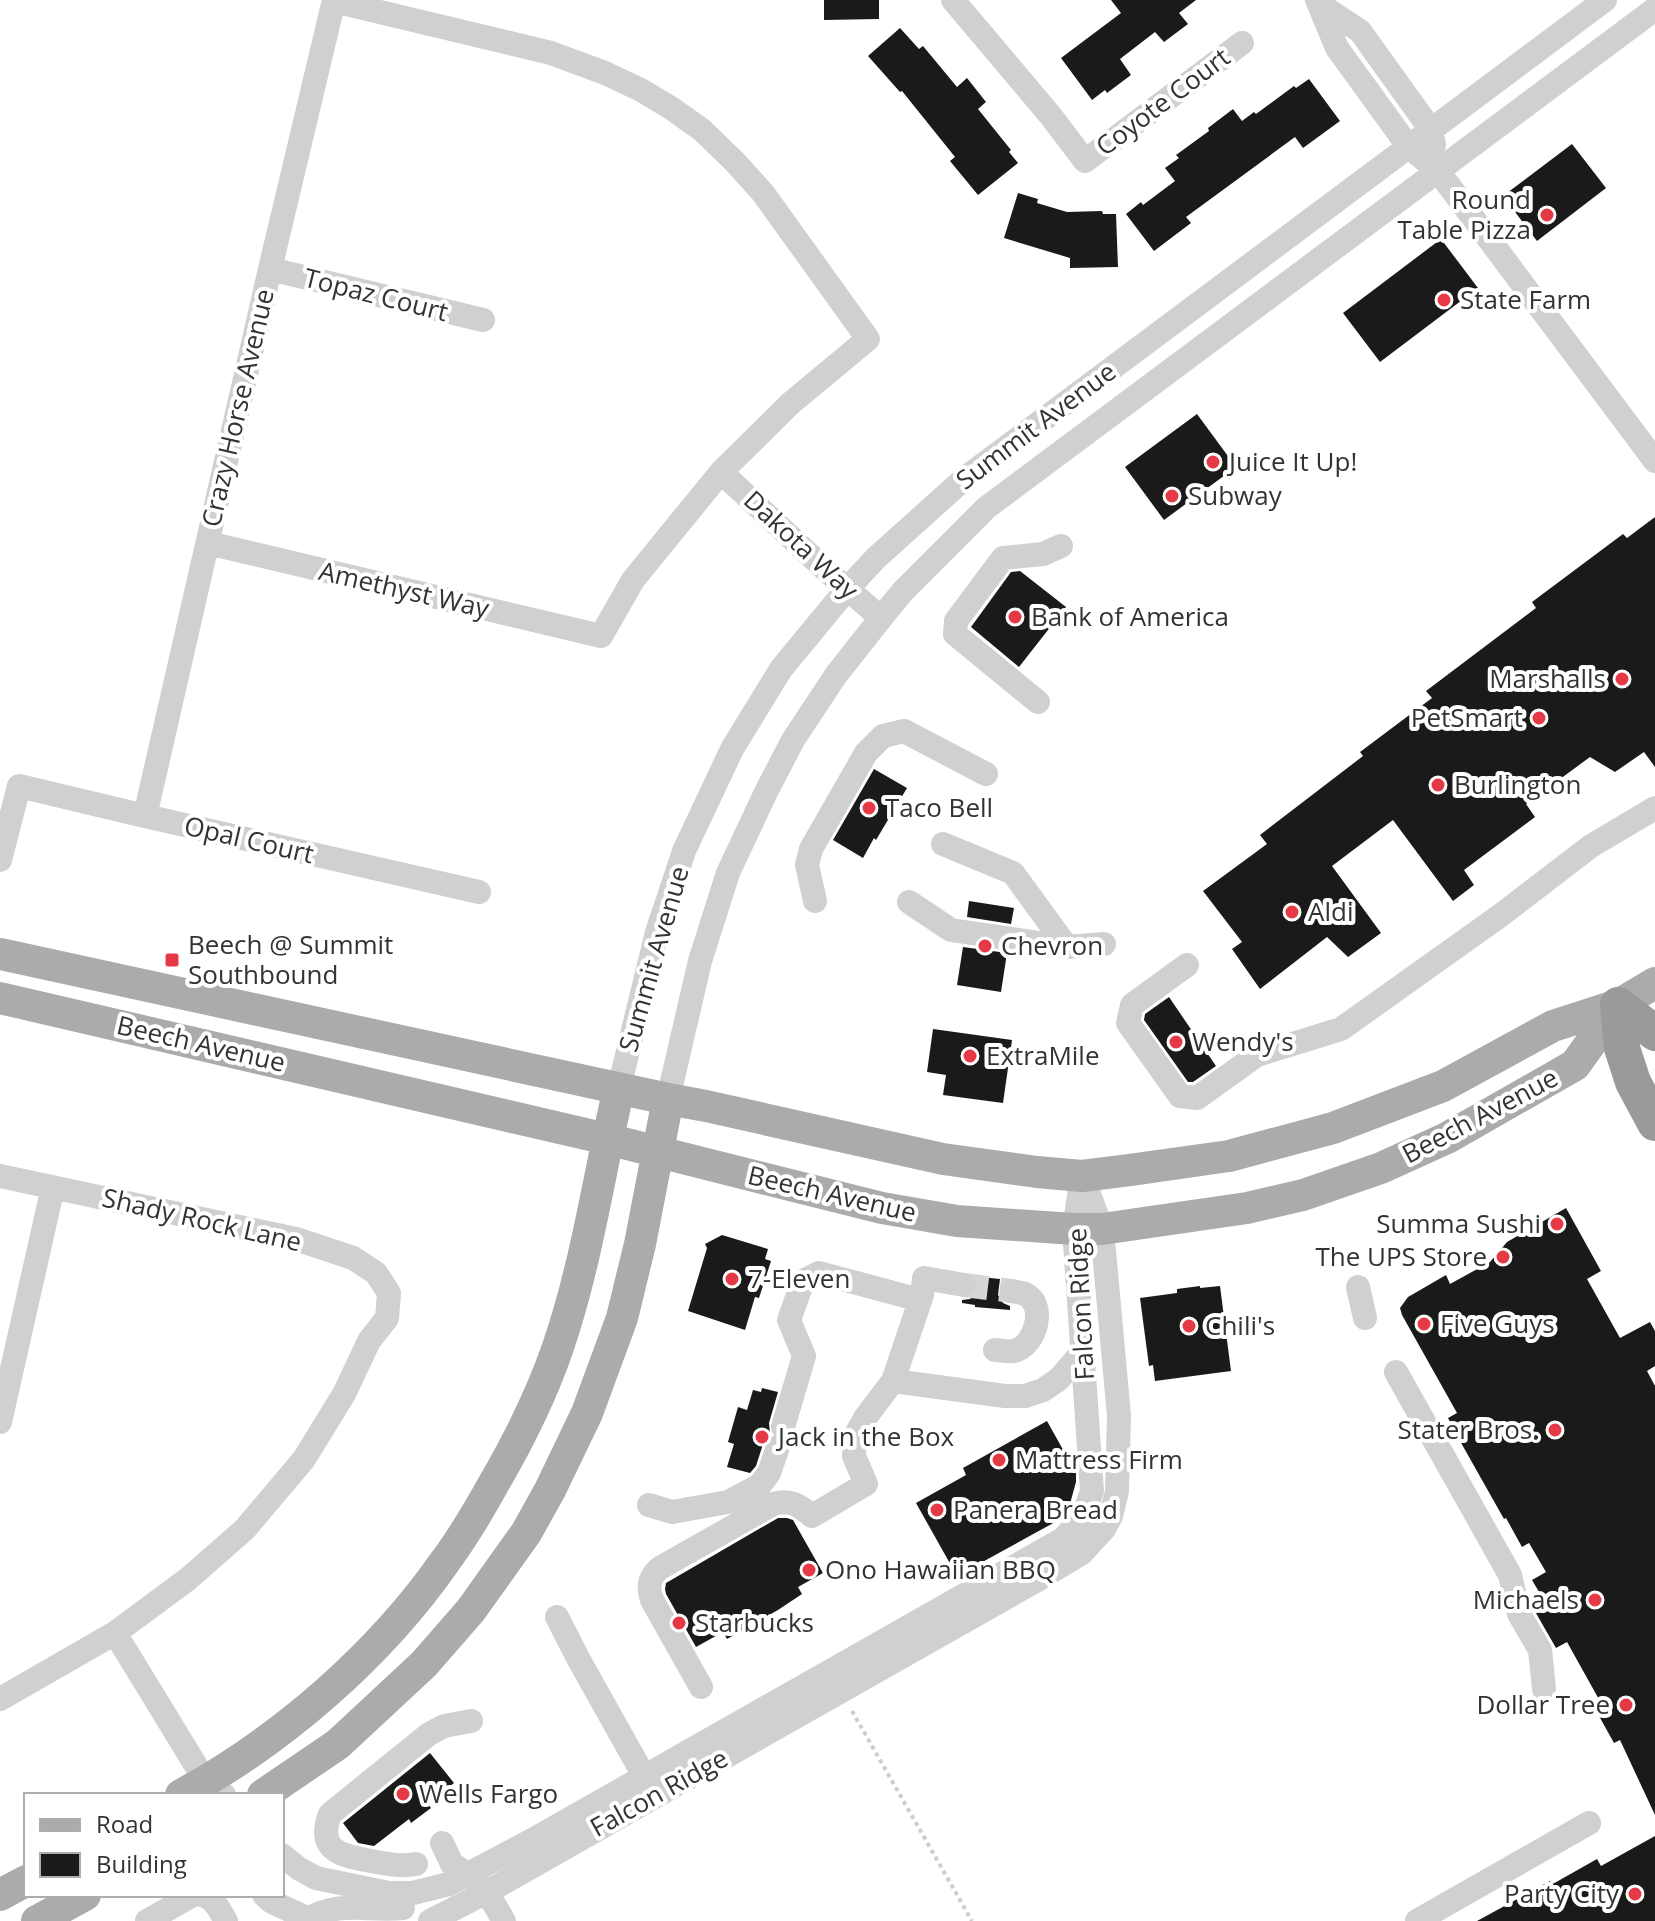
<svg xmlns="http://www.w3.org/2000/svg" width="1655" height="1921" font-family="'Open Sans',sans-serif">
<rect width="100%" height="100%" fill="#fff"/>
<path fill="#1a1a1a" d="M824,0H879V19L824,20Z
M1111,0H1196L1179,13L1188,24L1164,42L1155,32L1120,59L1131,75L1107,93L1105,90L1092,100L1061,58L1121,13Z
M900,28L919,49L923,46L957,87L967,78L986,102L978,109L1011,150L1009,152L1018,163L978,195L950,161L955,157L902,91L900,92L868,56Z
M1309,79L1340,121L1303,148L1295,137L1186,217L1191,223L1154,251L1126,214L1141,202L1143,205L1175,181L1165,168L1179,158L1176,155L1209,131L1208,128L1233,109L1242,121L1254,112L1256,114L1294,86L1296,88Z
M1572,144L1606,188L1537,241L1503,196Z
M1018,193L1038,199L1037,203L1067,212L1102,211L1103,214H1116L1118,267L1070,268V258L1004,238Z
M1441,239L1478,288L1380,362L1343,313Z
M1197,414L1236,467L1164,520L1125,467Z
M1655,517V767L1644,752L1615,772L1590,757L1526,804L1535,817L1464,870L1474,885L1453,901L1393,820L1332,866L1381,933L1348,957L1327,937L1260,989L1232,949L1242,942L1203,891L1267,844L1260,835L1363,756L1360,752L1432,698L1426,691L1536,608L1532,602L1623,534L1627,538Z
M1020,571L1066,607L1019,667L971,627L1011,572Z
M874,769L907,788L876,840L874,838L863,858L833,840Z
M969,901L1014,908L1011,924L967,917Z
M963,947L1007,953L1001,992L957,985Z
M1169,997L1216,1066L1193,1082H1188L1144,1020L1145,1014Z
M933,1029L1012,1040L1003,1103L943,1095L946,1075L927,1072Z
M1566,1208L1601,1271L1587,1279L1620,1338L1650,1322L1655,1331V1366L1647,1371L1655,1386V1815L1620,1740L1614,1743L1594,1707L1601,1703L1567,1642L1556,1648L1533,1608L1532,1603L1542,1597L1532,1580L1546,1572L1529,1543L1522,1547L1506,1518L1504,1519L1460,1441L1448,1418L1457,1413L1402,1315L1400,1308L1408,1297L1446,1275L1450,1284L1490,1262L1507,1242Z
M722,1235L768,1249L765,1259L771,1261L759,1298L755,1297L745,1330L688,1311L707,1248L705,1244Z
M981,1277L1000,1279L998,1295L1003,1303L1010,1306V1310L975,1307V1305L962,1303V1300L970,1299L976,1294L979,1287L977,1278L981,1279Z
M1200,1286V1288L1220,1286L1231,1371L1155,1381L1153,1365L1149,1366L1140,1298L1177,1293V1289Z
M762,1388L778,1392L769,1423L770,1434L764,1441L756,1466L750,1473L727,1467L734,1444L728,1442L738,1407L747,1410L753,1390L761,1392Z
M1047,1421L1076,1473V1482L1068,1511L1056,1520L1057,1521L957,1576L916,1503L966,1475L963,1468Z
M778,1518H787L793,1520L823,1573L798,1587L802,1594L778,1610L727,1639L723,1632L696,1647L666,1594L665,1589L666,1583Z
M430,1753L454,1783L428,1804L431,1808L411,1823L409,1819L374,1846L358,1843L343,1823Z
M1655,1836V1921H1477L1550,1881L1551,1885L1597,1859L1601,1866Z"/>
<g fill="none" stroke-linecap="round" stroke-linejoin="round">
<path stroke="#d6d6d6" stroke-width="24" stroke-dasharray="24 12" stroke-linecap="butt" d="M964,1285L1012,1291"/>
<path stroke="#cdcdcd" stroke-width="4" stroke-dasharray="4 4" stroke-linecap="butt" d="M852,1711L972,1921"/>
<path stroke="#d0d0d0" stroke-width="24" d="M953,0L1050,115L1085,161L1242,43
M1317,0L1337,48L1408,146L1438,171L1655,461
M1319,4L1360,31L1431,130L1434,145
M270,269L483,320
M721,472L828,572L881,618
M208,543L601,636L633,580L721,472L791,403L868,339L763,193L735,162L702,130L671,108L641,90L605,73L551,53L334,1
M1038,702L955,634L956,621L1003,558L1043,554L1061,546
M145,816L270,269L334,0
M943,844L1013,873L1067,947
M0,860L19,786L145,816L479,892
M815,901L807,865L811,849L866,753L883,736L904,731L986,774
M909,902L951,930L1067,947L1104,944
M1187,965L1132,1005L1128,1023L1180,1096L1197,1098L1257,1055L1341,1029L1501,915L1591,846L1655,808
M619,1088L657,932L684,851L732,749L781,669L847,589L876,558L965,478L1605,0
M668,1099L700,961L728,873L766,792L793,740L836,675L881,618L903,591L986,508L1655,9
M0,1176L296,1239L353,1258L376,1273L389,1293L387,1318L369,1341L344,1394L304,1459L245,1529L188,1579L115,1633L0,1699
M1358,1287L1365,1318
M995,1350C1000,1350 1008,1352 1014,1351C1036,1346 1047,1304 1025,1294C1021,1292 1016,1292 1012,1291
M1396,1372L1510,1575L1519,1614L1540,1650L1544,1689
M893,1381L1005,1396H1025L1043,1390L1059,1379L1083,1351
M0,1422L53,1187
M783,1427L804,1356L789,1320L803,1281L819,1273L920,1300
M649,1505L672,1512L728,1502L760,1485L769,1473L778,1447
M557,1617L579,1660L644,1776
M115,1633L206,1782L224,1795
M701,1687L652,1600C647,1586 649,1577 660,1568L773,1504C790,1499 799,1505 812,1516L866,1484L854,1456L855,1436L865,1418L893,1381L922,1295L924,1278L964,1285
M442,1843L452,1864L469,1875L487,1892L504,1921
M282,1855L298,1868L316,1878L389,1893H413L449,1884L536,1838L1063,1539L1083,1517L1092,1491L1074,1229L1082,1176
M416,1864C401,1867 387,1864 371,1861C342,1856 316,1851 330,1814L429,1734L444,1726L471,1721
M202,1895C215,1898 220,1911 226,1921
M264,1895L272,1902L313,1921
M147,1921L193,1895
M304,1921C341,1899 365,1912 403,1908
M430,1921L487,1892L1039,1579L1082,1553L1104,1529L1111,1516L1117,1491L1119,1416L1102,1229L1083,1178
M1417,1921L1589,1823"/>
<path stroke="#ababab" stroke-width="32" d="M0,954L668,1099L706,1106L943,1159L1037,1172L1082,1176L1130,1170L1229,1156L1333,1128L1443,1086L1553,1026L1618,1005L1655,983
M0,998L607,1139L882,1208L957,1221L1074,1229H1102L1247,1208L1303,1195L1381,1168L1447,1138L1575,1065L1618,1005
M181,1795C282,1740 380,1655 446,1560C464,1536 479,1510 494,1483C519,1440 542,1394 558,1347C587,1262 599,1174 619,1088
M263,1795L338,1744L424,1664L471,1610L526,1533L550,1490L587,1413L622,1318L640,1244L668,1099
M0,1895L26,1881
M37,1921L85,1895"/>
<path stroke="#9a9a9a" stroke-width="36" d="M1618,1005L1622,1048L1633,1082L1655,1123
M1618,1005L1655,1033"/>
</g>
<g fill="#e63946" stroke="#fff" stroke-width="3">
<circle cx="1547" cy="215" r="8"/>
<circle cx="1444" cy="300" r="8"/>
<circle cx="1213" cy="462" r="8"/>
<circle cx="1172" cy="496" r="8"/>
<circle cx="1015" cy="617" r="8"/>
<circle cx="1622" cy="679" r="8"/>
<circle cx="1539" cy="718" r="8"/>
<circle cx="1438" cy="785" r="8"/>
<circle cx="869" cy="808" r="8"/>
<circle cx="1292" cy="912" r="8"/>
<circle cx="985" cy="946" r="8"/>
<rect x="164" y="952" width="16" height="16" rx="4"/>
<circle cx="1176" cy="1042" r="8"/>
<circle cx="970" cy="1056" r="8"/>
<circle cx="1557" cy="1224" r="8"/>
<circle cx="1503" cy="1257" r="8"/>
<circle cx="732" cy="1279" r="8"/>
<circle cx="1424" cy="1324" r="8"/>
<circle cx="1189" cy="1326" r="8"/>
<circle cx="1555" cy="1430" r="8"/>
<circle cx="762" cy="1437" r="8"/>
<circle cx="999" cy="1460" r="8"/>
<circle cx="937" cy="1510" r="8"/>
<circle cx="809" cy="1570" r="8"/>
<circle cx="1595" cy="1600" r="8"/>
<circle cx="679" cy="1623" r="8"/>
<circle cx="1626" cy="1705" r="8"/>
<circle cx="403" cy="1794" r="8"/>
<circle cx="1635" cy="1894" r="8"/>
</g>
<g text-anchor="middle" stroke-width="8" stroke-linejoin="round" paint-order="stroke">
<g font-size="26" fill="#333" stroke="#fff">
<text transform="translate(1163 102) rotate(-37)" y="9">Coyote Court</text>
<text transform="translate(376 295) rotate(14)" y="9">Topaz Court</text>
<text transform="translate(238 408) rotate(-77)" y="9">Crazy Horse Avenue</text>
<text transform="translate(1036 426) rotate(-37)" y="9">Summit Avenue</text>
<text transform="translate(801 545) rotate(43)" y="9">Dakota Way</text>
<text transform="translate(404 590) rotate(13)" y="9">Amethyst Way</text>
<text transform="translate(249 840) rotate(13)" y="9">Opal Court</text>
<text transform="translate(654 959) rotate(-74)" y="9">Summit Avenue</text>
<text transform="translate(201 1044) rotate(13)" y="9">Beech Avenue</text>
<text transform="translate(1480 1116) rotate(-28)" y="9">Beech Avenue</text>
<text transform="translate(832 1194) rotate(13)" y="9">Beech Avenue</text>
<text transform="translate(202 1220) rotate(13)" y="9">Shady Rock Lane</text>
<text transform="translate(1081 1304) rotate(-93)" y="9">Falcon Ridge</text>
<text transform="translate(659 1793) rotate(-29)" y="9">Falcon Ridge</text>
</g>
<g font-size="26" fill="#333" stroke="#fff" text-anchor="start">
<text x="1531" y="209" text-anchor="end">Round<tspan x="1531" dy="30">Table Pizza</tspan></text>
<text x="1460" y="309">State Farm</text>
<text x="1229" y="471">Juice It Up!</text>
<text x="1188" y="505">Subway</text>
<text x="1031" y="626">Bank of America</text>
<text x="1606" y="688" text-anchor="end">Marshalls</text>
<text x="1523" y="727" text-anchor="end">PetSmart</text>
<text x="1454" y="794">Burlington</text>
<text x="885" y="817">Taco Bell</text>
<text x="1308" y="921">Aldi</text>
<text x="188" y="954">Beech @ Summit<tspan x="188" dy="30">Southbound</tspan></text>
<text x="1001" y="955">Chevron</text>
<text x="1192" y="1051">Wendy's</text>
<text x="986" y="1065">ExtraMile</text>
<text x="1541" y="1233" text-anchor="end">Summa Sushi</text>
<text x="1487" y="1266" text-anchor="end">The UPS Store</text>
<text x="748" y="1288">7-Eleven</text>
<text x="1440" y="1333">Five Guys</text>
<text x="1205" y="1335">Chili's</text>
<text x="1539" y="1439" text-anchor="end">Stater Bros.</text>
<text x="778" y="1446">Jack in the Box</text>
<text x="1015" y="1469">Mattress Firm</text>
<text x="953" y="1519">Panera Bread</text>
<text x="825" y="1579">Ono Hawaiian BBQ</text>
<text x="1579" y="1609" text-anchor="end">Michaels</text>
<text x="695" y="1632">Starbucks</text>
<text x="1610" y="1714" text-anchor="end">Dollar Tree</text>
<text x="419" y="1803">Wells Fargo</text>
<text x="1619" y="1903" text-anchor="end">Party City</text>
</g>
</g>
<rect x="24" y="1793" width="260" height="104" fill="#ffffff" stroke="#adadad" stroke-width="2"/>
<rect x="40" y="1819" width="40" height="12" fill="#ababab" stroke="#adadad" stroke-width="2"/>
<text x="96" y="1833" font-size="24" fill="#333333">Road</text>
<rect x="40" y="1853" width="40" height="24" fill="#1a1a1a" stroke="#adadad" stroke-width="2"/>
<text x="96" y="1873" font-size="24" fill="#333333">Building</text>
</svg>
